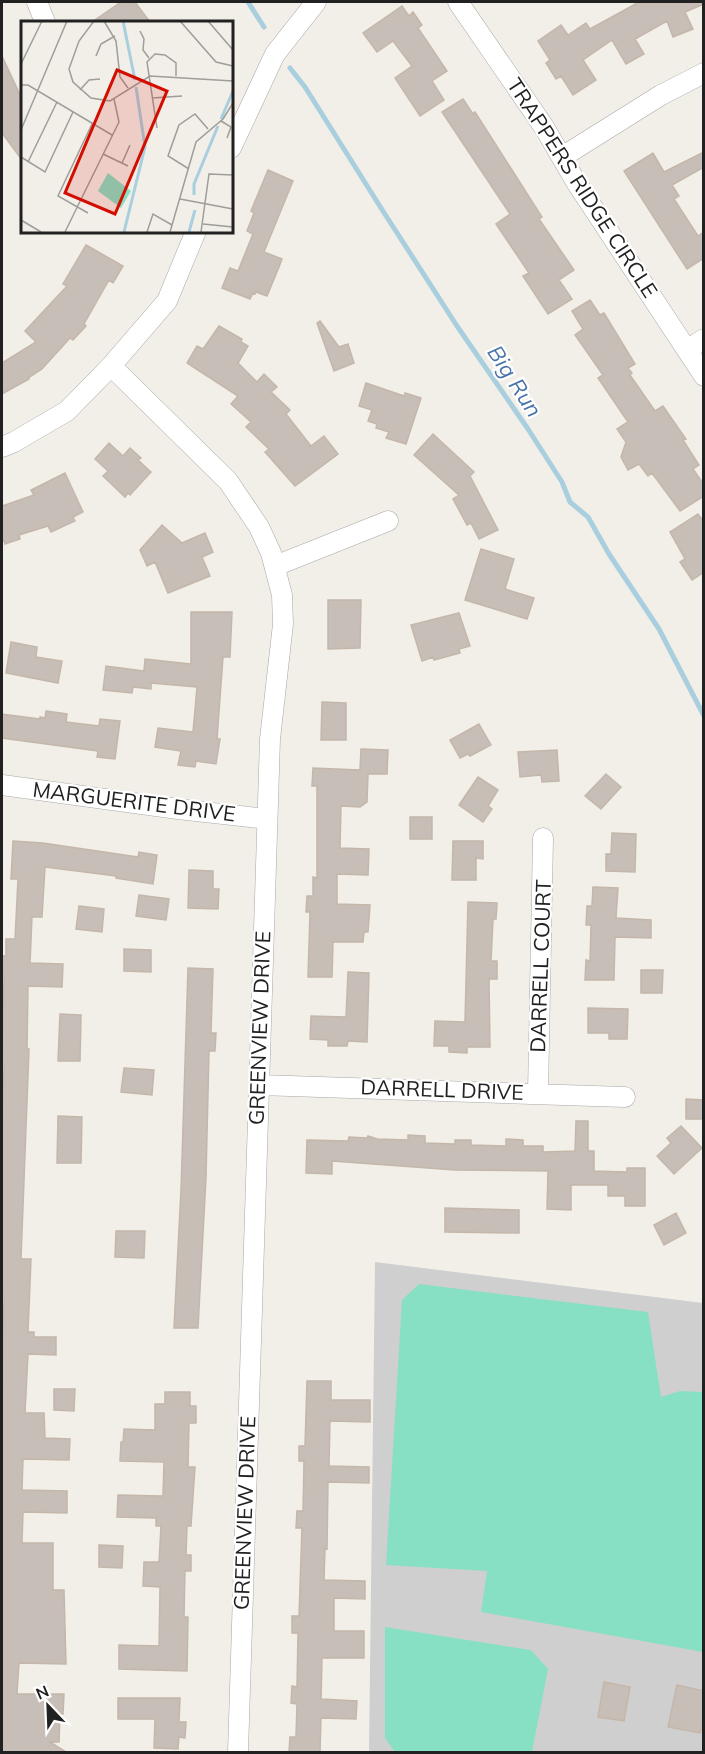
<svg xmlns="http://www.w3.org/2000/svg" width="705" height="1754" font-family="Mulish,sans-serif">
<rect width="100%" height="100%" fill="#f2efe8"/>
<path fill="#cfcfcf" d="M375,1262L703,1303V1752H369Z"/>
<path fill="#87e0c3" d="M419,1284L648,1312L661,1397L680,1391L703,1392V1652L481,1612L487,1571L386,1565L402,1300Z
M385,1627L531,1650L548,1669L532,1752H395L385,1738Z"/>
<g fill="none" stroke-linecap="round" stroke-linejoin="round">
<path stroke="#a9cfdf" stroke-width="5" d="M248,2L264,27
M290,68L305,87L381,208L457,326L528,429L562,482L570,502L588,517L609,554L659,629L704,716"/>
</g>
<path fill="#c7beb7" stroke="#c4b7aa" stroke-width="1.5" d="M121,2H135L150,22H92Z
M639,2H704V4L685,12L693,29L673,37L667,21L635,39L644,54L626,64L612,40L583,60L596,80L573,95L561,76L556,79L546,63L550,60L538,41L561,25L568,35L586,23L590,29Z
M402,6L409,16L413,12L422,25L418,28L447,71L432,81L444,100L420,116L395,78L412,66L393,41L377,52L363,33Z
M2,56L22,99V160L2,133Z
M463,99L473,114L475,112L542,217L539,219L574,270L559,280L572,299L548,314L523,276L529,273L496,224L510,214L442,112Z
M704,152V167L672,185L679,196L674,199L698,236L704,232V258L687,269L624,171L653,153L664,172Z
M268,170L293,181L264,252L282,259L279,267L267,296L256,292L255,294L253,293L250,299L222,288L230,268L238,271L253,234L247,231L254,213L251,211Z
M86,245L123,266L113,283L109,280L84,324L86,326L73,340L70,338L42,369L28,378L29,379L2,394V363L36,342L25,331L67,286L63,284Z
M590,300L600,315L604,313L635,364L628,368L632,373L630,375L655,411L663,406L686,439L683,440L699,465L693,469L704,485V496L680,511L652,473L648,476L639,464L628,470L621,457L626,442L617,429L628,422L598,378L603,375L575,335L583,329L572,311Z
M320,321L339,347L348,344L354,363L334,371L317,323Z
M219,326L242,339L241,342L248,346L238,363L257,382L264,374L277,387L271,392L290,410L286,414L311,446L324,436L338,454L295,486L265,452L269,449L246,427L251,422L231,404L238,396L187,363L197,346L203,349Z
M366,383L404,396L405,393L421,398L406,444L386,438L389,432L376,428L377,424L368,421L372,410L359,406Z
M433,434L474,472L470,476L498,530L479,539L471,523L467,525L453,499L459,495L414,455Z
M109,443L123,456L130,448L141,458L138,460L151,472L130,495L128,493L125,497L103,476L108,471L95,459Z
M65,473L83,512L73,517L75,521L51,532L48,526L19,535L20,539L5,544L4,540L2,541V506L34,495L31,490Z
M698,514L704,522V572L692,580L680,562L685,559L670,532Z
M162,525L182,543L205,533L213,552L202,557L210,576L168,593L155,562L147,566L140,550Z
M481,549L514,559L505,589L534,598L527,619L465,600Z
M328,600H361L360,648L328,649Z
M191,612H232L230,657H223L217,739H220L216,764L196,761L195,767L178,765L181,751L155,747L158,728L193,732L197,687L151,683V689L133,687L132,693L103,690L106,666L144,671L145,659L191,664Z
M459,613L470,646L459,649L460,653L434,660L433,657L422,661L411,625Z
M11,642L37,647L36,657L62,661L58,683L6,673Z
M322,702L346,703V740H321Z
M46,711L67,714L66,722L99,726L100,719L120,721L115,759L97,757L98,751L2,738V714L40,719V717L45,718Z
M479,724L491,745L470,756L468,754L460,758L450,740Z
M361,749L388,750L387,774H368L367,802L360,807L341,806L340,848L369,849L368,875L337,874V904L370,905L368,932H364L363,942H333L332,977H308L310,912H306L307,896H313V877L317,878V786H312L313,768L360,770Z
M557,750L559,781L542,782L541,775L520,777L518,752Z
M606,774L621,787L601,809L585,796Z
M478,777L498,790L488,806L492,809L483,822L459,805Z
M410,817H432V839H410Z
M612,833L636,834L635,872L606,871V854H611Z
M13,841L43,843L138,857L139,852L157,855L153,884L116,878V876L45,867L42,917H32L30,963L63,964L62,987L28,986L27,1049H29L21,1259H31L28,1332H34V1337H56V1355L28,1354L25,1413H44L45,1438L70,1439L69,1460L23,1459L22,1490L67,1491V1513L23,1512L22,1543H53V1590H64L66,1664L19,1663L17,1694H64L63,1714H60L59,1742H50L66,1752H2V1405L4,1295L2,1294V1136L4,1065H2L4,974H2V956H6V939H15L18,879H11Z
M453,841H483V859L476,858V880H452Z
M189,870L213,871V889H219L218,909L188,908Z
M593,887L618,888L616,918L651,920V938L615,937L614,980H585L586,960L590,961L591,925H586L587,906H592Z
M139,895L169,899L166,920L136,916Z
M468,902L497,903L496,919H493L491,961H497V979H489L490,1047H467V1053L449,1052V1046H434L435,1021L465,1022Z
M79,906L104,909L102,932L76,929Z
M124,949L151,950V972L124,971Z
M188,968L213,969L211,1033H216L215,1051H209L206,1177L198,1328H174L181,1190Z
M641,970H663L662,993H641Z
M348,972L369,973L367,1042L348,1041L347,1046H328V1040L310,1039L311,1016L346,1017Z
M588,1008L628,1009L627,1039H609V1033H588Z
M60,1014L81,1015L80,1061H58Z
M124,1068L154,1070L152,1095L121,1092Z
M686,1099L704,1100V1119H686Z
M58,1116L82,1117L81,1163H57Z
M576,1121H588V1151H594V1171L627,1172V1168H645V1206H625V1196H608V1185H571V1210L547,1209L548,1171L455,1170L332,1161V1174L306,1173L307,1140L348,1141L349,1137L367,1138L368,1136L377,1139L408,1140V1135L425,1136V1143L455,1144V1140H471V1145L506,1146V1139L523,1140V1146H543V1152L575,1151Z
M681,1126L702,1148L674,1174L657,1156L671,1143L667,1138Z
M445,1208L519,1210V1233L445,1232Z
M676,1213L686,1233L664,1245L654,1225Z
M116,1231H145L144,1258L115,1257Z
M307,1381H331V1400H370V1422L330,1421L329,1466L369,1467V1483L328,1482L327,1549L325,1548L324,1580L365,1581V1599L334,1598V1631H364V1658H322L321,1699L357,1701L356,1719L321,1718L320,1752H289L290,1737H296L297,1704L291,1703L292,1686L297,1687L298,1633H292V1616H299L302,1528H296L297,1511H303L304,1461H299V1446H305Z
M54,1389H75L74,1411L54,1410Z
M165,1392H190V1406H196V1423H189L188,1467H195L191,1526H187L186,1555H191V1571H185L184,1617H188L187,1671L119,1669V1645L159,1646L160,1587L143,1586L144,1562H159L161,1526H156V1518L117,1517L118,1495L163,1496L164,1462L120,1461L121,1442H123L124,1429L155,1430V1404H165Z
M99,1545L123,1546L122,1568L99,1567Z
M604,1682L630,1687L624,1721L598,1717Z
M677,1685L704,1691V1727L702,1726L700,1733L668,1727Z
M118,1698H180L179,1722H186L185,1738L179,1737L178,1749L154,1748L155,1719H118Z"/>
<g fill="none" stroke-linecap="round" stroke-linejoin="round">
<g stroke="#a8a8a8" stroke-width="21">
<path id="street" d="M37,2L45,22
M458,2L544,127L576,182L704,376
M231,148L275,54L316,2
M562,157L661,95L704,73
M687,350L704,339
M111,366L228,481L259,527L271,553L282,595L283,624L270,739L238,1752
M2,447L14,442L67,411L111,366L167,301L196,231
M275,566L388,521
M2,785L178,809L267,819
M259,1085L625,1097
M538,1093L543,838"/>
</g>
<use href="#street" stroke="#fff" stroke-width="20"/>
</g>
<g text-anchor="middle" stroke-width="4.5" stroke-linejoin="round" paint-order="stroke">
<g font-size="21" fill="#212121" stroke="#fff">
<text transform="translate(582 188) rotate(57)" y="7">TRAPPERS RIDGE CIRCLE</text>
<text transform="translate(134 802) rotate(7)" y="7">MARGUERITE DRIVE</text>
<text transform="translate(541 966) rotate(-88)" y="7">DARRELL COURT</text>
<text transform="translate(260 1028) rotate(-88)" y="7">GREENVIEW DRIVE</text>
<text transform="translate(442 1090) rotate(2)" y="7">DARRELL DRIVE</text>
<text transform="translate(245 1513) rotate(-88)" y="7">GREENVIEW DRIVE</text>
</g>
<g font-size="22" font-style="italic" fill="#4974ab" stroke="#fff">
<text transform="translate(515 381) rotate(57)" y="8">Big Run</text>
</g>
</g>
<g transform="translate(21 21)">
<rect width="212" height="212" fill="#f2efe8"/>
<path d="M87,152L110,170L100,187L77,170Z" fill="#87e0c3"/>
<path fill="none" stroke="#a9cfdf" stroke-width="3" d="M102,0L114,59M200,98L212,70M173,174V163L197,105M103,211L124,126L115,66M168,211L174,189"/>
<path fill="none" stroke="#9e9d98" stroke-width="1.5" d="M73,0L58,20L48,48L52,61L70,77L89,80L129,55L212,60M83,0L95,20L99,56L107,67M159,0L195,41L212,45M187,0L212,29M119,10L123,18L122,29L128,37M75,35L80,23L94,15M0,43L21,0M0,64H7L91,114M59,69L68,59L79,58M131,77L161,75M200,100L210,106L206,117M136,107L126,41L134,33L144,34L155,42V55M0,109L46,0M82,133L107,145M0,136L24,151L52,91M7,141L36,81M101,142L109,124M168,148L147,135L158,104L174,93L187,108M159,178L212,188M67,192L37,175L71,103M0,199L20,211M182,203L212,206M44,211L98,101L93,78M126,211L132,193L151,204M149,211L175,121L202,98L212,82M180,211L188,153L212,154"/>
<path fill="#d30d00" fill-opacity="0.15" stroke="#d30d00" stroke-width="3" d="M96,49L146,70L94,193L44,172Z"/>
<rect width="212" height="212" fill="none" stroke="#212121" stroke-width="3"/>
</g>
<rect width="705" height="1754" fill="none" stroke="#212121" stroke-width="6"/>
<g transform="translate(48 1706) rotate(337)" stroke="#ffffff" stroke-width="4.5" paint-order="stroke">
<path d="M0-4.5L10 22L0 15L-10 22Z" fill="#212121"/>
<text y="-9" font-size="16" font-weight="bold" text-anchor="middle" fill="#212121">N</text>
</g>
</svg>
